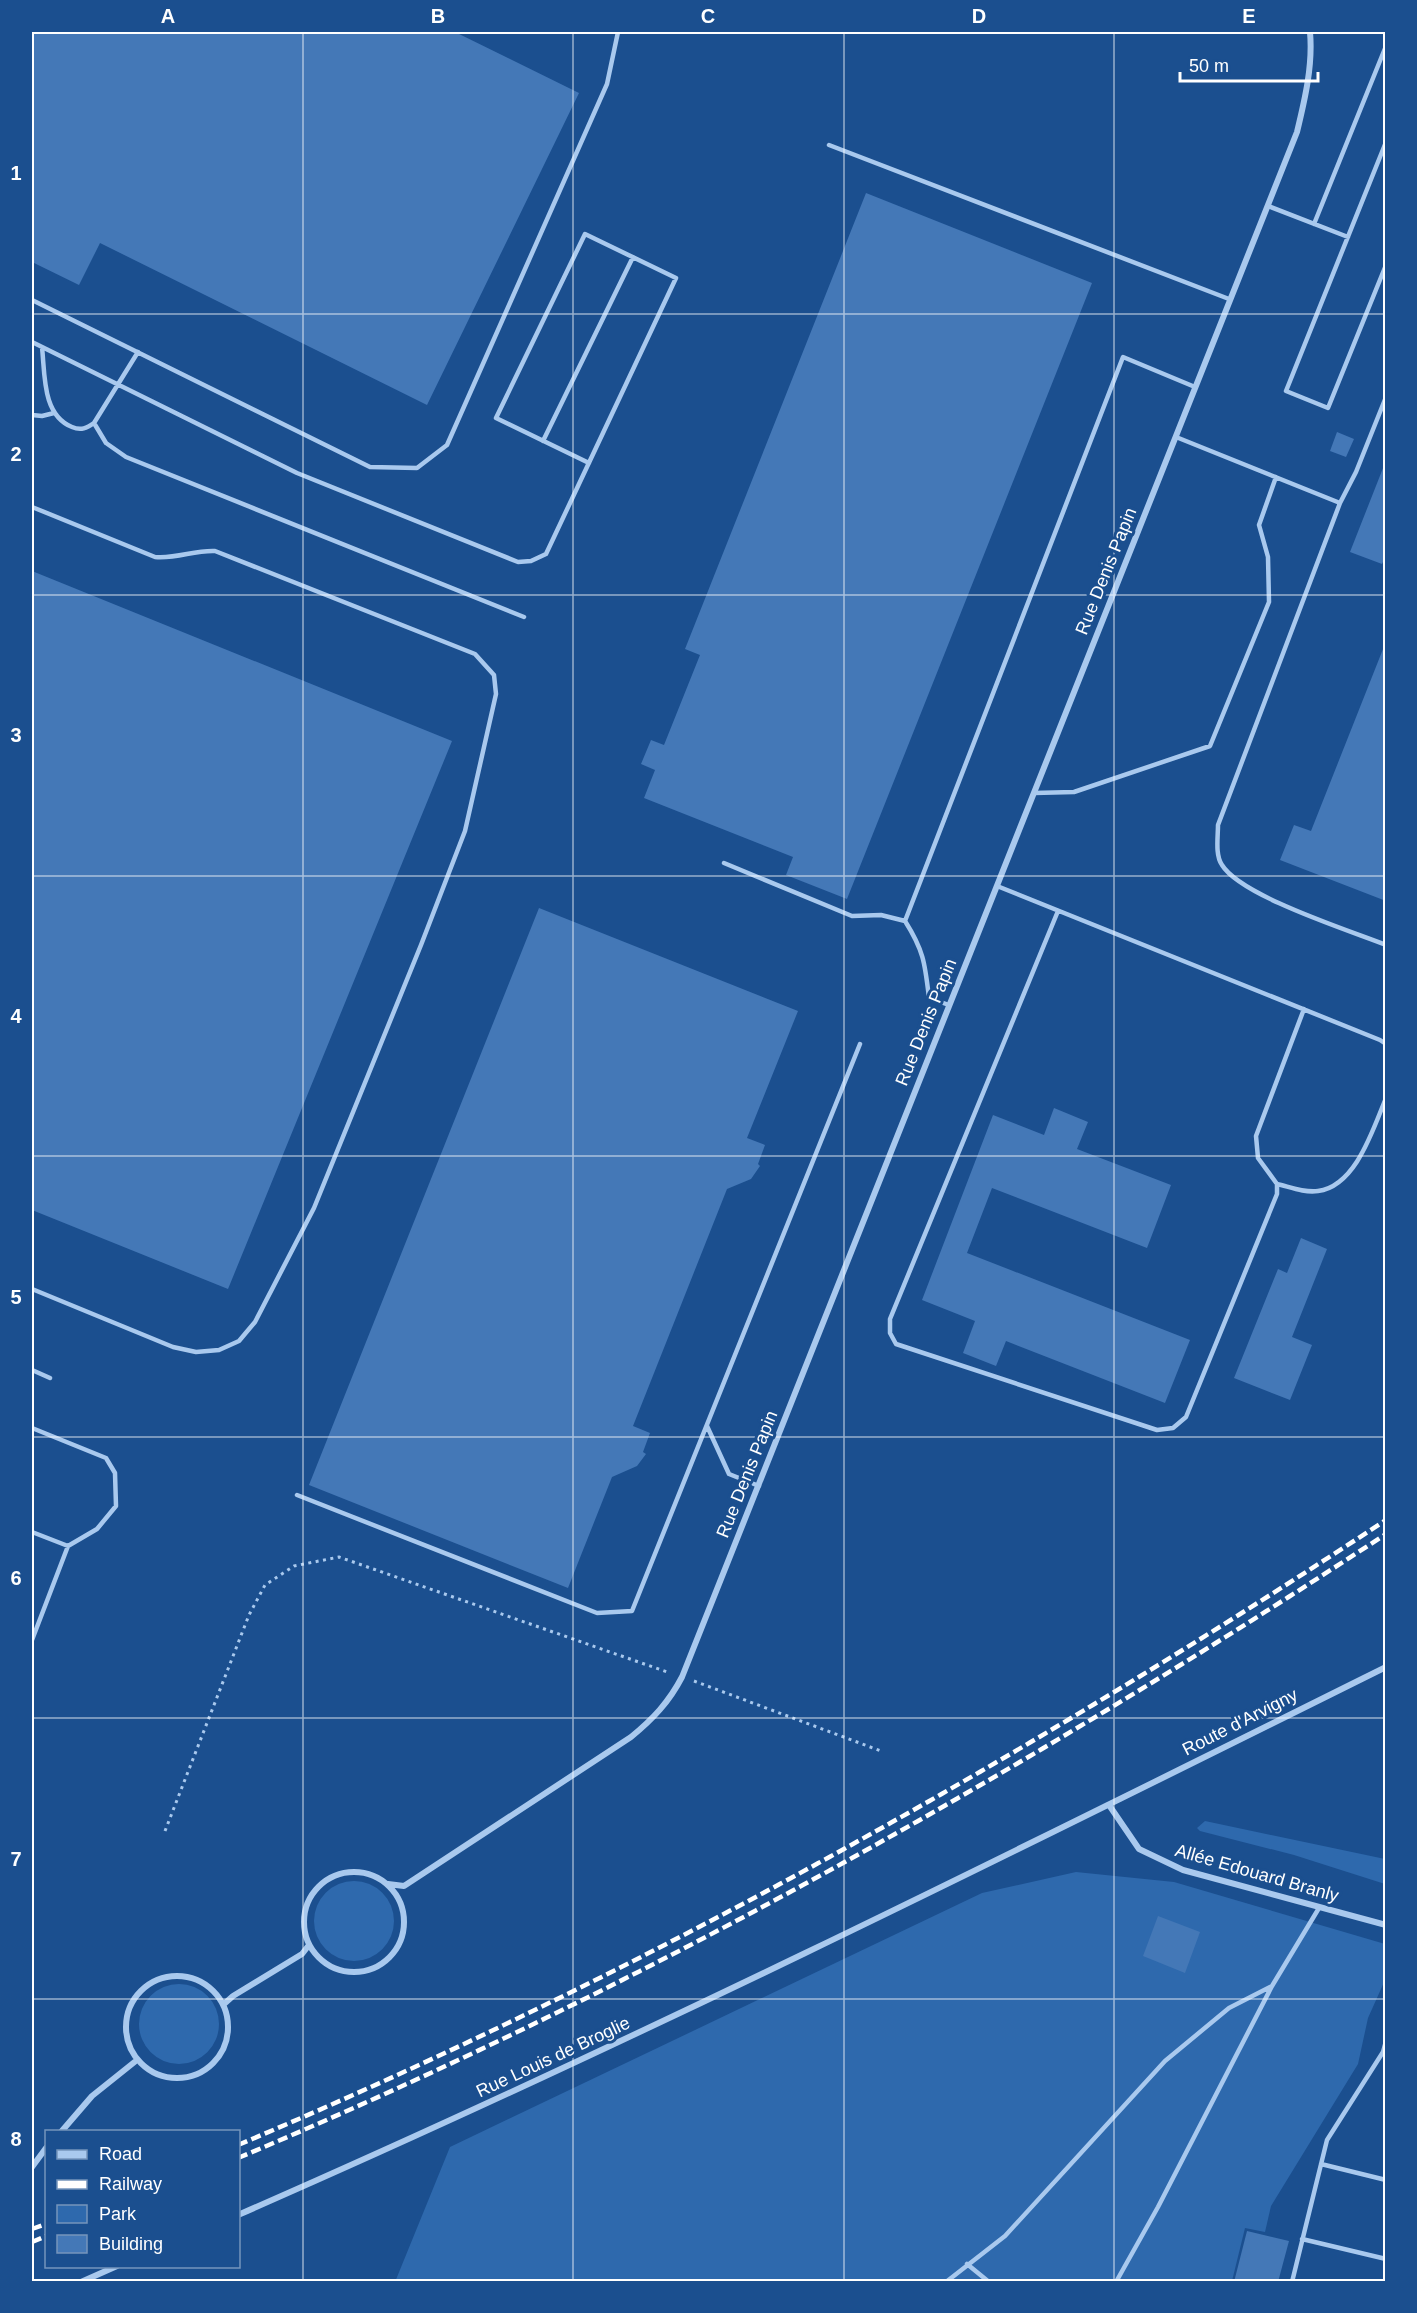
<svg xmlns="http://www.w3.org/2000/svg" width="1417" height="2313" font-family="Arial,sans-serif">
<rect width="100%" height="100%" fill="#1b4f8f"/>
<path fill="#2e69ad" d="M1205,1821L1385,1859V1884L1294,1855L1200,1831L1197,1828Z
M1076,1872L1174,1882L1385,1944V1980L1368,2018L1358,2064L1271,2206L1265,2232L1245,2228L1232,2281L395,2282L450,2147L982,1893Z
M314 1921a40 40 0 1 1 80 0a40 40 0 1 1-80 0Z
M139 2024a40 40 0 1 1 80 0a40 40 0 1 1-80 0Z"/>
<path fill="#4478b7" d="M32,32H455L579,93L427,405L100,243L79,285L32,262Z
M866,193L1092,283L847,899L786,875L793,857L644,798L655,770L641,764L651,740L664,745L700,655L685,649Z
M1337,432L1354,439L1346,457L1330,451Z
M1385,463L1386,556L1382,564L1350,552Z
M32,571L452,741L228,1289L32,1210Z
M1385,644H1386V901L1280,860L1294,825L1311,831Z
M539,908L798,1011L747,1138L765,1145L758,1164L760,1166L751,1179L727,1189L633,1426L650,1433L643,1452L646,1454L637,1466L612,1477L568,1588L309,1485Z
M1054,1108L1088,1122L1077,1149L1171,1185L1147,1248L992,1188L967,1253L1190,1340L1165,1403L1006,1341L996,1366L963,1353L975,1321L922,1300L993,1115L1044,1135Z
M1301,1238L1327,1249L1292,1337L1312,1345L1290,1400L1234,1378L1278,1269L1287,1273Z
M1158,1916L1200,1932L1185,1973L1143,1956Z
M1247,2231L1289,2241L1278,2282H1234Z"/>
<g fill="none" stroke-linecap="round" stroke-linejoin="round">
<path stroke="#a9c9ee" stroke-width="3" stroke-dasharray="3 4.5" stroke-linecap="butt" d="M694,1681L881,1751
M165,1831L249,1615L265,1585L294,1566L339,1557L670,1673"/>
<path stroke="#a9c9ee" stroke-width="4.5" d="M1386,142L1286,391L1328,408L1386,265
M829,145L1229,299
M1268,206L1348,237
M1314,224L1386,46
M32,300L370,467L417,468L447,445L607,84L618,32
M32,342L297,473L518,562L531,561L546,554L676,278L585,234L496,418L589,463
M42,347C45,374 42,415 72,427C81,431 87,428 94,423L138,352
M1386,397L1356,472L1340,503L1218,825C1218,837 1215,855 1222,865C1241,896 1348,930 1386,945
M32,415L42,416L54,413
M94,423L106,443L126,457L524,617
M1176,437L1340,503
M543,441L633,257
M32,507L155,557C177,559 194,550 215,551L475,654L494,675L496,694L465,831L421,945L314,1208L255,1322L239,1341L219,1350L196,1352L173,1347L32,1289
M1034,793L1074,792L1210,746L1269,602L1268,557L1259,525L1276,477
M724,863L852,916L881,915L905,921
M997,886L1380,1040L1386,1044
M1058,911L890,1319V1333L896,1344L1157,1430L1173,1428L1186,1417L1277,1194V1184L1258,1158L1256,1136L1304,1009
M949,1005L929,998C925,964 924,951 905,921L1123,357L1195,387
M1277,1184C1290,1187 1304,1193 1318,1191C1356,1186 1373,1129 1386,1098
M32,1370L50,1378
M707,1426L729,1474L759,1486
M32,1428L106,1458L115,1473L116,1506L97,1529L68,1546L32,1640
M297,1495L597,1613L632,1611L860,1044
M32,1532L68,1546
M1321,2164L1386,2180
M1302,2239L1386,2259
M967,2264L989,2282
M946,2282L1005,2236L1165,2061L1229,2008L1272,1986
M1116,2282L1158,2207L1272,1986L1319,1908
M1292,2282L1327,2140L1383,2052L1386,2041"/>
<path stroke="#a9c9ee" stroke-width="6" d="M1109,1805L1139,1849L1183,1870L1386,1925
M304 1922a50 50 0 1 1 100 0a50 50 0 1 1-100 0Z
M388,1884L404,1886L631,1737C653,1719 669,1702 682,1677L1297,132C1305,99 1313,65 1310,32
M126 2027a51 51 0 1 1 102 0a51 51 0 1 1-102 0Z
M224,2004L233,1996L302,1954L309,1945
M61,2132L92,2096L137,2060
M32,2167L46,2148
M238,2215C627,2045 1006,1856 1386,1667
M81,2282L117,2266"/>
<path stroke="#fff" stroke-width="4.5" stroke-dasharray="10 4.5" stroke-linecap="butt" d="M238,2145C641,1975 1021,1760 1386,1520
M238,2158C641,1989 1021,1773 1386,1534
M32,2229L46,2224
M32,2242L46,2236"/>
</g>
<path fill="none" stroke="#fff" stroke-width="1.5" stroke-opacity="0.55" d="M303,32V2282M573,32V2282M844,32V2282M1114,32V2282M32,314H1386M32,595H1386M32,876H1386M32,1156H1386M32,1437H1386M32,1718H1386M32,1999H1386"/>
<g text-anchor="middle" stroke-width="6" stroke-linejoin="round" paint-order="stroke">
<g font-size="18" fill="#fff" stroke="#1b4f8f">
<text transform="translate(1106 571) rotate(-68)" y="6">Rue Denis Papin</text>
<text transform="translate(926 1022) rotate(-68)" y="6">Rue Denis Papin</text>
<text transform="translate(747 1474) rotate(-68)" y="6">Rue Denis Papin</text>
<text transform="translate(1240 1722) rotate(-27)" y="6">Route d'Arvigny</text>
<text transform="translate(1257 1873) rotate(16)" y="6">Allée Edouard Branly</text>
<text transform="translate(553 2057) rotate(-25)" y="6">Rue Louis de Broglie</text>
</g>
</g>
<rect width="1417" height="2313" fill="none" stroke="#1b4f8f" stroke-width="66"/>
<rect x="45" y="2130" width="195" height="138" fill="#1b4f8f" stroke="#7695bc" stroke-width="1.5"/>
<rect x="57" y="2150" width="30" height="9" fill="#a9c9ee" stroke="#7695bc" stroke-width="1.5"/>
<text x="99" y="2160" font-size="18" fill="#ffffff">Road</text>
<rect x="57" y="2180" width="30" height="9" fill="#ffffff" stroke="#7695bc" stroke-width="1.5"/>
<text x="99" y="2190" font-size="18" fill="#ffffff">Railway</text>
<rect x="57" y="2205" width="30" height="18" fill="#2e69ad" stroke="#7695bc" stroke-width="1.5"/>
<text x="99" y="2220" font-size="18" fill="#ffffff">Park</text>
<rect x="57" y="2235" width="30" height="18" fill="#4478b7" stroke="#7695bc" stroke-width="1.5"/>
<text x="99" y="2250" font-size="18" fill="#ffffff">Building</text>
<path d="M1180 72v9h138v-9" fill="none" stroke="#ffffff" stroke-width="3"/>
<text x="1189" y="72" font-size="18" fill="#ffffff" stroke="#1b4f8f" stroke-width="4.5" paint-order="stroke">50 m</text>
<rect x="33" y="33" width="1351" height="2247" fill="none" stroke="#fff" stroke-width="2"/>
<g font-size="20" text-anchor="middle" font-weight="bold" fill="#fff">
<text x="168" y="23">A</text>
<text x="438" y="23">B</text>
<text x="708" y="23">C</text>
<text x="979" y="23">D</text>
<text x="1249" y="23">E</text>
<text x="16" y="180">1</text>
<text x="16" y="461">2</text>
<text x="16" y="742">3</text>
<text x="16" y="1023">4</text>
<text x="16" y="1304">5</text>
<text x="16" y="1585">6</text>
<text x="16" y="1866">7</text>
<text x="16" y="2146">8</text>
</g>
</svg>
